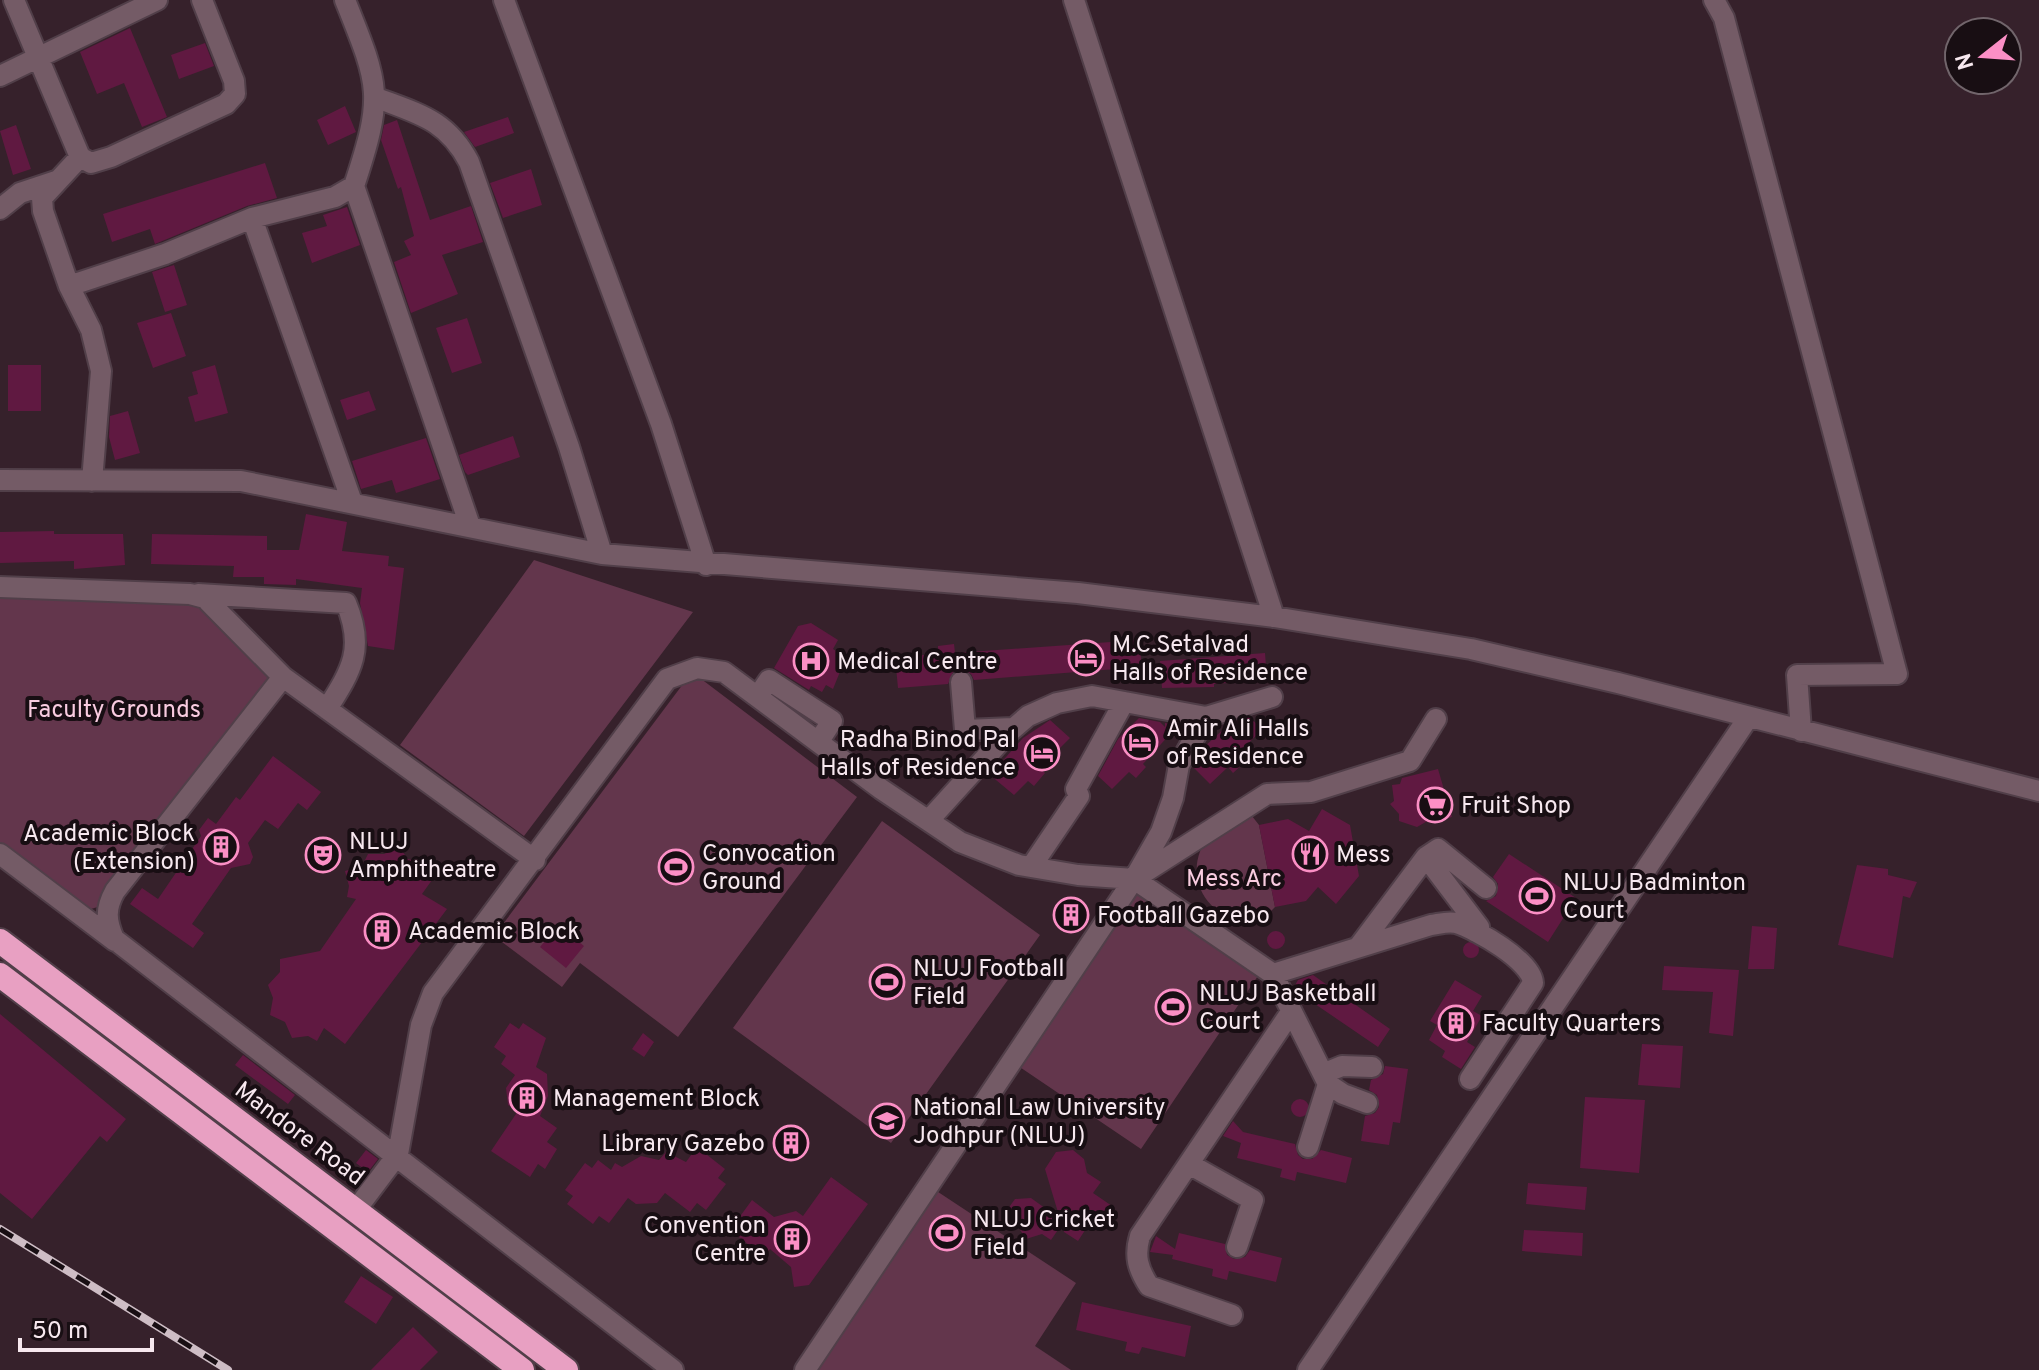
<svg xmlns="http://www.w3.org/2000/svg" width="2039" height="1370" font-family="Overpass,sans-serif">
<rect width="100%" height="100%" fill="#36212b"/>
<path fill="#63364c" d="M534,560L693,612L524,836L400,745Z
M0,591L190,594L283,677L108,904L77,913L0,854Z
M692,672L857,797L678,1037L580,963L562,987L494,936Z
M1252,816L1259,825L1275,907L1261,921C1180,926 1174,824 1252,816Z
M882,821L1040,935L891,1143L733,1028Z
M1134,879L1264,967L1141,1149L1011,1061Z
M926,1184L1076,1283L1035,1346L1071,1370H803Z"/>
<path fill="#601941" d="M130,28L167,117L142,127L124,83L97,94L80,52Z
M205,43L214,66L179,79L171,55Z
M345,106L356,132L328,145L317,120Z
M508,117L514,133L475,147L464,132Z
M397,120L430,220L471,206L483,242L442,255L458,294L411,313L394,262L411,255L404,241L414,236L401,187L398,189L381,140L384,125Z
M16,125L31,169L13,175L0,131Z
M265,163L277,198L247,206L155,244L150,229L112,242L103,214Z
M531,169L542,205L503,218L490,183Z
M347,207L360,245L312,263L302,233L327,226L323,215Z
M174,265L187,305L165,312L152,272Z
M171,313L186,356L153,368L137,323Z
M467,318L482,363L452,373L436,328Z
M8,365H41V411H8Z
M215,365L228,413L195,422L188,397L198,394L192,372Z
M369,391L376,410L347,420L340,400Z
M128,411L140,453L115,460L109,437L110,416Z
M513,436L520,457L468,475L465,472L459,455Z
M426,438L440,479L396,493L392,480L361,489L352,461Z
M306,514L347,522L342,551L389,556L388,566L404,568L394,650L368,646L360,603L362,588L296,579V585L264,584V577H233L234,566L151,564L152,534L267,536V550H299Z
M54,531V534H123L125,565L74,569V561L0,563V532Z
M811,623L838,640L833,649L846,657L833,689L826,685L822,692L811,686L809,690L774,668L798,626Z
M1139,640L1142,667L974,680L971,674L961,669L953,672L948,684L898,688L895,657L938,654V646L954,644L955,653Z
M1265,653L1267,680L1214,684V687L1162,688L1160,661Z
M1250,717L1262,730L1236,755L1244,763L1233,773L1228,767L1210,784L1193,767L1203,748L1229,724Z
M1139,718L1160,722L1165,727V723L1185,726L1181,731L1171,733L1143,764L1146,767L1136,778L1129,772L1112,789L1098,776L1118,739Z
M1050,720L1070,738L1040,768L1045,773L1034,786L1028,781L1014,795L990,775L1023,738Z
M273,756L321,792L307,810L298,803L278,829L265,820L248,843L253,857L250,864L231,868L192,924L204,933L193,948L130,904L142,888L158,899L201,836L199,830L208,818L216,824L236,797L240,800Z
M1438,769L1452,817L1432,823L1431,819L1417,827L1399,821V814L1390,804L1394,801L1392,785L1400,784L1402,778Z
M1322,809L1350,825L1359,876L1336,904L1318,887L1306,901L1275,907L1259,825L1288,819L1309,831Z
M399,847L408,859L427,863L437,873L422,894L447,909L345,1044L324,1028L317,1041L308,1036L292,1038L285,1022L270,1015L273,998L268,985L280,972V959L320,951L356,899L347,897L349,886L345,871L362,866L368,854H384Z
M1509,854L1576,898L1548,942L1486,901L1496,896L1498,884L1493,877Z
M1857,865L1888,869V875L1917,882L1910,898L1903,896L1893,958L1838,945Z
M1059 915a12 12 0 1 1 24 0a12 12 0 1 1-24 0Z
M558,925L584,946L566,968L540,947Z
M1752,926L1777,928L1774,969H1748Z
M1267 940a9 9 0 1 1 18 0a9 9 0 1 1-18 0Z
M1463 950a8 8 0 1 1 16 0a8 8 0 1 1-16 0Z
M1664,966L1739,970L1733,1036L1709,1033L1713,992L1662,990Z
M1313,975L1390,1029L1378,1047L1296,991L1294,987L1298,980Z
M1455,980L1482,996L1473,1011L1482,1016L1467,1042L1475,1047L1461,1069L1442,1057L1445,1051L1429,1040L1437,1025L1430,1021Z
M0,1014L126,1119L107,1142L100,1136L32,1219L0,1193Z
M510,1023L519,1029L523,1023L546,1038L536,1067L547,1074L548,1096L540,1116L557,1128L547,1142L557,1149L545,1169L538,1164L530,1177L491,1151L518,1111L508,1105L506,1088L515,1075L501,1064L506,1056L494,1047Z
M643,1033L654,1042L644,1057L632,1049Z
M1642,1044L1683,1046L1680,1088L1638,1085Z
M243,1055L295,1095L288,1104L235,1065Z
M1385,1066L1408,1069L1400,1123L1393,1122L1389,1145L1361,1141L1365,1116L1375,1113L1379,1107L1377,1095L1369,1090L1371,1080L1383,1074Z
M1585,1097L1645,1100L1639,1173L1580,1168Z
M1291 1108a9 9 0 1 1 18 0a9 9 0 1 1-18 0Z
M1233,1121L1243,1132L1295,1144L1298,1155L1303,1159H1312L1321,1150L1352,1158L1346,1183L1297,1172L1295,1181L1280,1177L1282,1169L1237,1158L1241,1143L1223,1136Z
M697,1147L725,1169L718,1178L726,1184L706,1210L697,1203L690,1212L665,1193L657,1203L636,1204L628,1198L609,1223L599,1216L593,1224L567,1204L573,1196L565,1190L585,1163L592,1168L598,1160L611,1170L615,1163L622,1167L641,1156L659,1160L666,1152L686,1162Z
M366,1150L378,1159L368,1172L356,1163Z
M1073,1150L1084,1159L1087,1173L1101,1182L1093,1193L1112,1206L1100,1223L1093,1218L1078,1241L1064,1232L1062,1224L1051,1240L1042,1234L1026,1239L1007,1210L1015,1199L1031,1198L1060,1219L1045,1169L1056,1152Z
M831,1177L868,1204L809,1285L794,1287L791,1267L770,1249L764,1257L730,1230L752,1200L774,1217L796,1211L803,1216Z
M1528,1183L1587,1187L1585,1210L1526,1204Z
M1524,1230L1583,1233L1582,1256L1522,1251Z
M1179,1233L1225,1244L1227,1255L1234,1259L1245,1257L1250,1250L1282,1258L1276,1282L1229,1271L1227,1280L1212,1276L1213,1269L1172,1259L1173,1255L1150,1252L1156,1236L1175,1249Z
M361,1276L393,1297L376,1324L344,1302Z
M1082,1302L1191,1326L1185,1357L1142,1347L1139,1354L1125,1351L1127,1342L1076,1330Z
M413,1327L438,1352L420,1370H371Z"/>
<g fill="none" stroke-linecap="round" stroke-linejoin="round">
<g stroke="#513f49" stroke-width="24">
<path id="minor" d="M14,0L80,157L91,163L111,157L226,104L235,94L234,81L202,0
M345,0C380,87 384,95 354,186
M504,0L661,424L706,565
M1074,0L1274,617
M1714,0L1724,18L1897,674L1797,675L1801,731
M0,76L157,0
M377,98C419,114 447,120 469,162L569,447L602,554
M80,157L42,198L43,211L69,286L91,330L101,371L92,481
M0,209L20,193L56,181
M252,218L352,502
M69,286L165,254L252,218L335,197L354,186L470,526
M0,480L241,481L602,554L1078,593L1274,617L1471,649L1618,683L2039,791
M0,587L190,594L205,598L283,677L535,860
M198,594L346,603C365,648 352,670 327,709
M283,677L115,891C105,909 106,920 114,939L673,1370
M961,682L965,730L1013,728
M758,696L769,680L832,721L819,741
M929,820L1007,734L1028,716L1057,703L1092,696L1206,717L1272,697
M0,854L115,941
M1426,857L1438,849L1486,888
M1031,867L1079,796L1076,789L1124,702
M1134,879L1273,974L1431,925C1439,924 1448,921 1456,923C1476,929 1532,961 1533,983L1470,1079
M1360,945L1426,857L1479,927L1476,932
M1273,974L1328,1084L1308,1147
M1325,1073L1342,1066L1372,1067
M1328,1084L1343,1094L1367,1103
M1189,1164L1253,1200L1237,1247
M355,1211L398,1154L421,1025L433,993L667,679L697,668L724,672L881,789L960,842L1019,865L1078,875L1134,879L1267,794L1311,792L1410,761L1436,719
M1232,1315L1149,1286C1138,1269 1134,1256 1140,1236L1291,1012
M805,1370L1134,879L1161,832L1173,798L1179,765L1206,717
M1308,1370L1748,718"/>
</g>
<g stroke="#513f49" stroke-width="28">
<path id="highway" d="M0,941L566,1370
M0,975L522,1370"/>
</g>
<use href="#minor" stroke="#745b66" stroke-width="20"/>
<use href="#highway" stroke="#e8a0c2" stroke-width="24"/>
<g stroke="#cebdc5" stroke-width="8">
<path id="rail" d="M0,1229L228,1370"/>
</g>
<use href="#rail" stroke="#180e13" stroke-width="5" stroke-dasharray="15" stroke-linecap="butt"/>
</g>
<defs>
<g id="hotel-ring" transform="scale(1.8)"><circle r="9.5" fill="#180e13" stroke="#fb8fc5" stroke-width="1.5"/><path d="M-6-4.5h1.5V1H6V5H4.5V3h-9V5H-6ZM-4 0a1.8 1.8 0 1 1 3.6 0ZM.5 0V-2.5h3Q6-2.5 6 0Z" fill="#fb8fc5"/></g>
<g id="hospital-ring" transform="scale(1.8)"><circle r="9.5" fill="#180e13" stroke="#fb8fc5" stroke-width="1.5"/><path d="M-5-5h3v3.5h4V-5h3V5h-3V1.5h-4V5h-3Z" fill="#fb8fc5"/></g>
<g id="supermarket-ring" transform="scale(1.8)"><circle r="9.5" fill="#180e13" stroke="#fb8fc5" stroke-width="1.5"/><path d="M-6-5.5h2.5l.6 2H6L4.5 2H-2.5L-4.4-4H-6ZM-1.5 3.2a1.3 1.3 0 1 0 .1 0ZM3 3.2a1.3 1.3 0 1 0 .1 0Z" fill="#fb8fc5"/></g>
<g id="building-ring" transform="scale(1.8)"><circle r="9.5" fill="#180e13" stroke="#fb8fc5" stroke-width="1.5"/><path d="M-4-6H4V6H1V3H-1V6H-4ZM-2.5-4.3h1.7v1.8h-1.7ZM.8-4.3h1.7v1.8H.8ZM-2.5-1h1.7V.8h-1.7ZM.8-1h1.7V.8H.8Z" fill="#fb8fc5"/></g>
<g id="restaurant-ring" transform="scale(1.8)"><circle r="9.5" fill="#180e13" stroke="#fb8fc5" stroke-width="1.5"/><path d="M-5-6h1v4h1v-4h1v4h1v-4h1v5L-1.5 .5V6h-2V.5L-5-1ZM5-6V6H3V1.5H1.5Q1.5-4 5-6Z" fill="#fb8fc5"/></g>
<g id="theatre-ring" transform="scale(1.8)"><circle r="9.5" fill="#180e13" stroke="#fb8fc5" stroke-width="1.5"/><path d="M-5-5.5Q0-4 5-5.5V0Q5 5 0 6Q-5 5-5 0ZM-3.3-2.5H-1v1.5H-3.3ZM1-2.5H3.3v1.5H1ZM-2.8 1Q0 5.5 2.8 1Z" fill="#fb8fc5"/></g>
<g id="stadium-ring" transform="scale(1.8)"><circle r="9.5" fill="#180e13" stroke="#fb8fc5" stroke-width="1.5"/><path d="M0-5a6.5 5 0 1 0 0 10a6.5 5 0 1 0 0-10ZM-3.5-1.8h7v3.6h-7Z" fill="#fb8fc5"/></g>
<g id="university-ring" transform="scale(1.8)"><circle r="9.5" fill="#180e13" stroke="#fb8fc5" stroke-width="1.5"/><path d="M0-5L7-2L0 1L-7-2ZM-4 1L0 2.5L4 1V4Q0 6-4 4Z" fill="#fb8fc5"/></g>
</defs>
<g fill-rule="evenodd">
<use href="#hotel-ring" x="1086" y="658"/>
<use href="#hospital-ring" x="811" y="661"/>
<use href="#hotel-ring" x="1140" y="742"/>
<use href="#hotel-ring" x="1042" y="753"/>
<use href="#supermarket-ring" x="1435" y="805"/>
<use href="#building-ring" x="221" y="847"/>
<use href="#restaurant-ring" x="1310" y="854"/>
<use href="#theatre-ring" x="323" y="855"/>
<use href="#stadium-ring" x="676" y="867"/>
<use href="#stadium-ring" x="1537" y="896"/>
<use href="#building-ring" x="1071" y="915"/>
<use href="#building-ring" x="382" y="931"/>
<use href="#stadium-ring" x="887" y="982"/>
<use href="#stadium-ring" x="1173" y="1007"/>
<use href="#building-ring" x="1456" y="1023"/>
<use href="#building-ring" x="527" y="1098"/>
<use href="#university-ring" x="887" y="1121"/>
<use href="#building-ring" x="791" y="1143"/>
<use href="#stadium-ring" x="947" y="1233"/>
<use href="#building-ring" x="792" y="1239"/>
</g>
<g text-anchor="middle" stroke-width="8" stroke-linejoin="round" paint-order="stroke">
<g font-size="24" fill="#f7e8ef" stroke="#180e13" text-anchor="start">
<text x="1112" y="652">M.C.Setalvad<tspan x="1112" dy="28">Halls of Residence</tspan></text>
<text x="837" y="669">Medical Centre</text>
<text x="1166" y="736">Amir Ali Halls<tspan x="1166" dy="28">of Residence</tspan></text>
<text x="1016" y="747" text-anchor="end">Radha Binod Pal<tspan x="1016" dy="28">Halls of Residence</tspan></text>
<text x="1461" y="813">Fruit Shop</text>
<text x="195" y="841" text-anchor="end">Academic Block<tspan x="195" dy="28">(Extension)</tspan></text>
<text x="349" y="849">NLUJ<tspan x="349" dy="28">Amphitheatre</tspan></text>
<text x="702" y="861">Convocation<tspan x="702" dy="28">Ground</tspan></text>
<text x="1336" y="862">Mess</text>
<text x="1563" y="890">NLUJ Badminton<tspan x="1563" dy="28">Court</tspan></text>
<text x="1097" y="923">Football Gazebo</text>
<text x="408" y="939">Academic Block</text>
<text x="913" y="976">NLUJ Football<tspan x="913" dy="28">Field</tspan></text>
<text x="1199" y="1001">NLUJ Basketball<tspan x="1199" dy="28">Court</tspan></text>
<text x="1482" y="1031">Faculty Quarters</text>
<text x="553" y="1106">Management Block</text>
<text x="913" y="1115">National Law University<tspan x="913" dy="28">Jodhpur (NLUJ)</tspan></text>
<text x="765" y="1151" text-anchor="end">Library Gazebo</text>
<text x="973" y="1227">NLUJ Cricket<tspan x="973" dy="28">Field</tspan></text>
<text x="766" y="1233" text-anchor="end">Convention<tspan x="766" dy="28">Centre</tspan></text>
</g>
<g font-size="24" fill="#f9cce0" stroke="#180e13">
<text x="114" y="717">Faculty Grounds</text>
<text x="1234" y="886">Mess Arc</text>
</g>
<g font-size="24" fill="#f7e8ef" stroke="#180e13">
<text transform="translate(300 1133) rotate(37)" y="8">Mandore Road</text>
</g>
</g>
<g transform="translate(1983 56) rotate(253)"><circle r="38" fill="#180e13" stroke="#71656b" stroke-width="2"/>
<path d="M0-6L14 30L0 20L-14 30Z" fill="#fb8fc5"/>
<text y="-12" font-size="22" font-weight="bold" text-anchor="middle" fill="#f7e8ef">N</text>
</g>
<path d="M20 1338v12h132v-12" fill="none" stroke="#f7e8ef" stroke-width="4"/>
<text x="32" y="1338" font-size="24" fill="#f7e8ef" stroke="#180e13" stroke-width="6" paint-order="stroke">50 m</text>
</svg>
